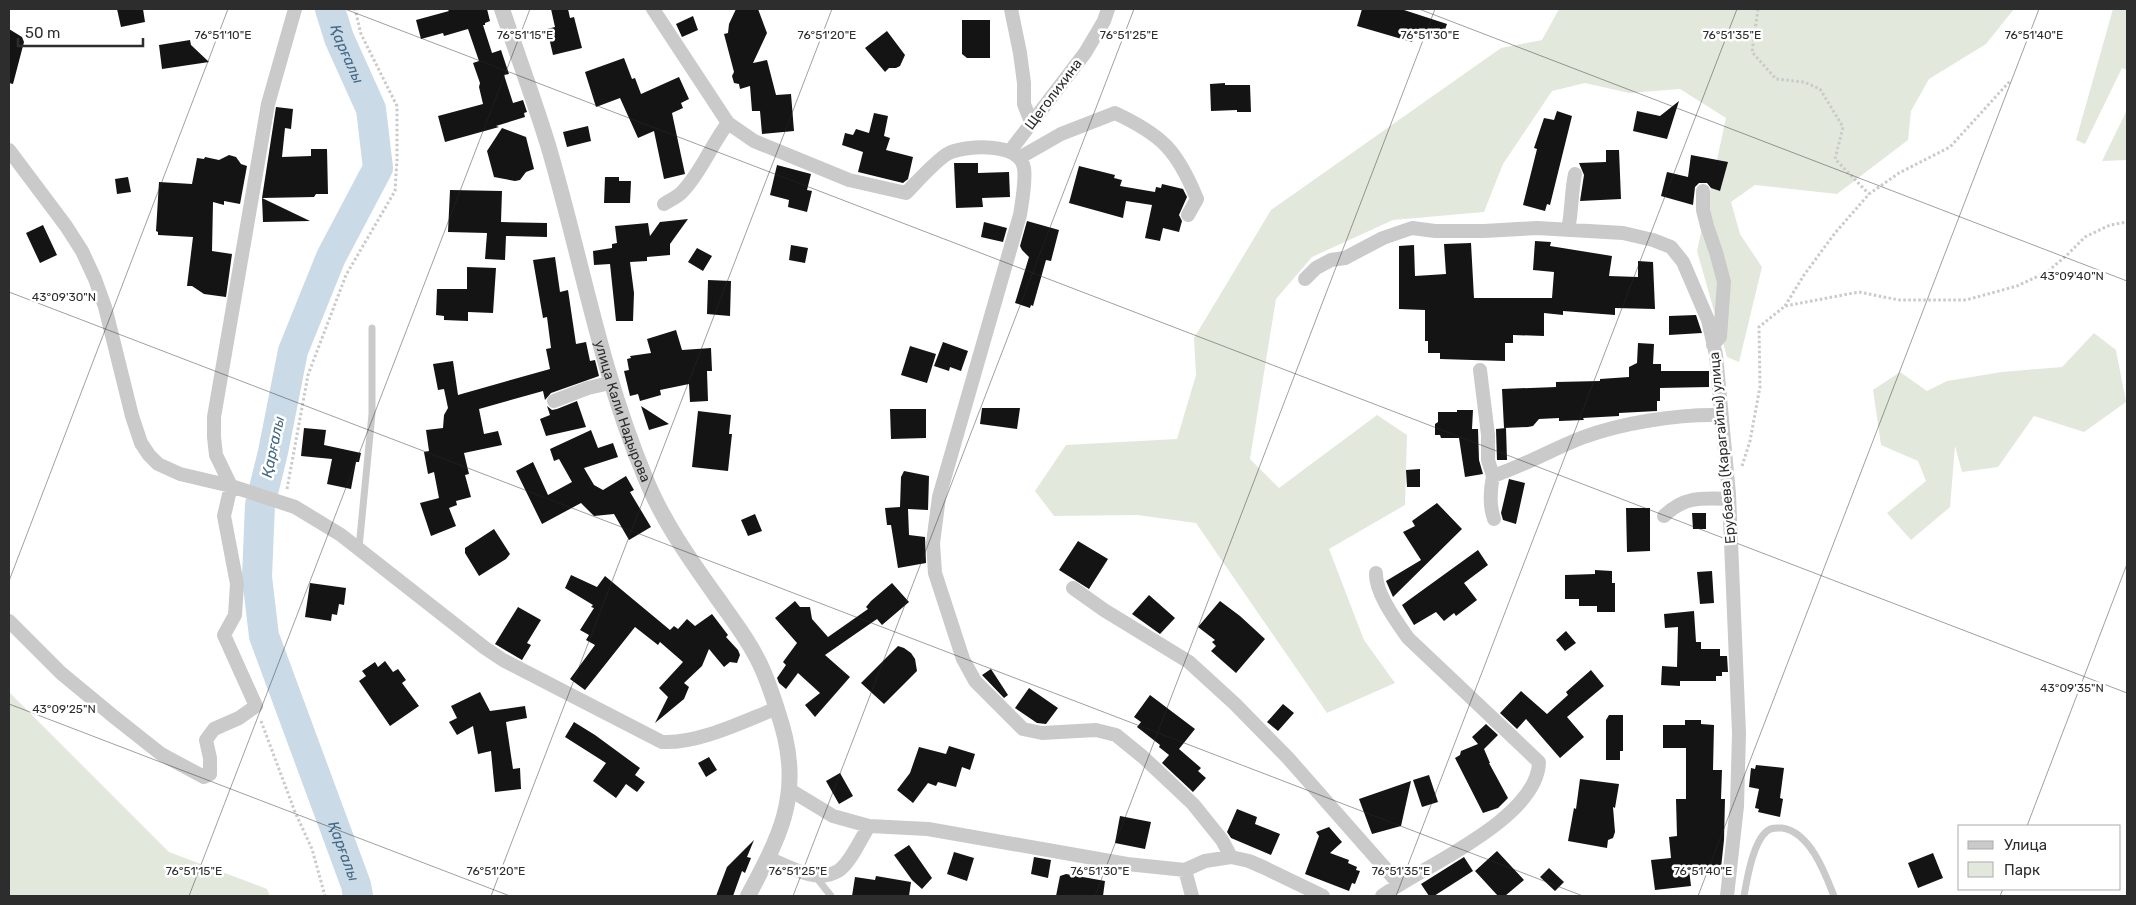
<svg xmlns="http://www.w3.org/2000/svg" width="2136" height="905" font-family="Rubik,sans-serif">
<rect width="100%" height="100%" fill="#fff"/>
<path fill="#e2e9dc" d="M1559,9H1808L1813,10L2014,9L1986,44L1929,79L1911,111L1908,140L1837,194L1755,185L1731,202L1740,234L1762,267L1739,362L1727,357L1697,251L1726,118L1680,89L1629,93L1585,83L1552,91L1503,164L1484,212L1393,220L1312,257L1276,299L1250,459L1279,488L1377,415L1407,435L1405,505L1329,549L1364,640L1395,683L1327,713L1196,523L1137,515L1054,516L1035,491L1066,445L1177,439L1196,375L1194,338L1271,210L1501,48L1542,40Z
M2113,9H2127V70L2122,68L2085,144L2076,140Z
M2127,110V160L2102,161Z
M2094,333L2116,350L2126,402L2084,432L2034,416L1998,467L1962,472L1955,446L1950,507L1911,540L1887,513L1926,481L1918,461L1881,445L1873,390L1900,372L1927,391L1947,381L2002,372L2062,367Z
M9,692L169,852L267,889L270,896H9Z"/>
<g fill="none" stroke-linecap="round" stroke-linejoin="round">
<path stroke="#cadae7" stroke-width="30" id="s1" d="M330,9L339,38L371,109L378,168L331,257L293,351L273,452L260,505L257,577L264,636L356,885L358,896"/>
</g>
<path fill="#141414" d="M117,9H143L145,22L121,27Z
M447,9H487L490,21L485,23V25H483L492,53L501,50L509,74L504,75L513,103L523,100L527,112L524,113L525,117L496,126L499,127L445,142L438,116L483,104L479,87L480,83L473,63L479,61L468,29L444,36L443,33L421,39L416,20L449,11Z
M551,9H568L570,18L574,17L582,48L553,55L547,29L555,27Z
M736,9H758L767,33L753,63L767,60L776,95L791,94L794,131L762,134L760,111H752L750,86L740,89L739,84L734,83L732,76L734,72L724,34L728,33L729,24Z
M1362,9H1401L1447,24L1442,38L1423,32L1420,38L1414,36L1412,42L1357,26Z
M693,16L698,30L682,37L676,24Z
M962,20H990V58H967L962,54Z
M9,29L22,37L24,42L13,84L9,83Z
M887,31L905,55L900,66L896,68H889L885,72L865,48Z
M190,40L191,45L209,62L162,69L159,45Z
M624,58L632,79L635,78L641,94L679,77L689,99L681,103L683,108L672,113L685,174L664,179L654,131L638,138L620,98L596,107L585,72Z
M1225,83V85H1250L1251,112H1237V110L1211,111L1210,84Z
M1679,101L1667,139L1633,131L1637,111L1660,116Z
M276,107L293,109L291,129L285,128L282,157L311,156V149H327L328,194H316L314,197L262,198Z
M1557,111L1572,116L1550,205L1547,204L1545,211L1523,205L1537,149L1534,148L1544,118L1554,120Z
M874,113L888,116L884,136L890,138L886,150L913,157L908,179L903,183L858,172L863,152L842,145L845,133L853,135L856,129L869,133Z
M588,126L591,141L567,147L563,132Z
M502,128L526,137L534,169L526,172L520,180L515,181L494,177L487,151Z
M1606,150H1619L1621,199L1580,201L1584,175L1579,163L1606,162Z
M229,155L236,157L241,164L247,166L240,204L224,201V205L213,202L212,251L232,254L226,297L204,294L192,286H187L193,237L158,235V232L156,231L159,182L192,184L197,158L204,159L205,157L219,160Z
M1691,155L1728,162L1720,191L1711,188L1707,183H1699L1695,187L1693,205L1661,196L1667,172L1688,177Z
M954,163H978V173L1009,172L1010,197L982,198L983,207L956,208Z
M777,165L811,174L807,190L812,191L807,212L788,207L789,200L770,195Z
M1079,166L1115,175L1114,178L1122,180L1120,186L1155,192L1156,187L1161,188L1162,184L1183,189L1187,197L1179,215L1182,221L1179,232L1163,228L1160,241L1145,238L1152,205L1126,201L1123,218L1069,203Z
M128,177L131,192L117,194L115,179Z
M605,177H619V181H631L630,203H604Z
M450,190L502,191L501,222L547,223V237L506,236L505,260L485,259L487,233L448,232Z
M262,198L310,221L263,222Z
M688,219L670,244V255L647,257V261L630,262L634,293L633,321H616L610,264L594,265L593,251L612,248V244L617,243L615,226L648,223L650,236L660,222Z
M1027,221L1059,230L1051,261L1046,260L1033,306L1031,305L1030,308L1015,303L1029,257L1022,250L1020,246Z
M984,222L1007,228L1003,242L981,237Z
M43,225L57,255L40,263L26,233Z
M1535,241L1551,242L1550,246L1612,256L1609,276L1638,277V261L1653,262L1655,309L1615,308V315L1563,311V315L1544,313V336L1513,335V343H1505V361L1440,359V353H1428V341H1425V310L1399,309V246L1414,245L1415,276L1446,274L1444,244L1471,243L1474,298H1552L1554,272L1533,270Z
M791,245L808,248L805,263L789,260Z
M697,248L712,256L703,271L688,262Z
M555,257L560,292L568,290L576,344L586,342L590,361L595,360L599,376L551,393L545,400L543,391L479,409L484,434L498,431L502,445L464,453L469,474L465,475L471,497L456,501L457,505L449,508L456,526L431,536L420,503L439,498L434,472L428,474L424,452L429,451L426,430L443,428L444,415L448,408L444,389L438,390L433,364L453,361L458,395L550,369L546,349L551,348L547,317L543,318L533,260Z
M467,267L496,268L493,313L468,312V321L444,320V316L436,315L437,289H467Z
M708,280L731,281L730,316L707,314Z
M1696,315L1702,333L1669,335V316Z
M676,330L682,350L711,348L712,371H707L708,401L690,402L689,384L660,390L661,395L640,401L638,394L630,396L624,371L629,370L627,359L631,358L630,356L651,353L647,339Z
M943,342L968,351L961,371L950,367L949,371L934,366Z
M1638,343L1654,344L1653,364H1661V371H1709V387L1660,388V401H1657V411L1619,413V416L1583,418L1584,420L1559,421V418L1539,419L1533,426L1528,427L1504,428L1502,389L1556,387V382L1600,381V379L1629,377V367L1637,363Z
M910,346L936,354L927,383L901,375Z
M577,401L586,427L546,436L540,419L550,415L547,406L552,410L557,409Z
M641,406L669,424L649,430Z
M982,408H1020L1017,429L980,424Z
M890,409H926V438L891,439Z
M1457,410H1473L1472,429H1478L1479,460L1483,474L1465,477L1459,438H1441L1440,435H1435V424L1438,422V412H1457Z
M698,411L731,415L729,434H732L728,471L692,467Z
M304,428L326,430L324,445L361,453L359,462H356L351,489L327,484L332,459L301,456Z
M1506,428L1507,460H1497L1496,429Z
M591,430L598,448L613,443L618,457L584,468L594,485L603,490L626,476L634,490L630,492L651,527L629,540L614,514L594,516L581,503L542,524L516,471L533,462L548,495L572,482L559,459L554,461L550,449Z
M1420,469V487H1407L1406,470Z
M904,471L929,476L928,510L908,509L909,535L925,537L926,563L898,568L891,525H887L885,508L900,507L901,477Z
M1509,479L1525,483L1516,524L1503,520L1501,513Z
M1437,503L1462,529L1393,597L1386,581L1421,560L1403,532L1415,526L1412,521Z
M1626,508H1650V551L1627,552Z
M1692,513H1706V529H1693Z
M755,514L762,531L748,536L741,520Z
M494,529L510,554L506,559L479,576L465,553V548Z
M1078,541L1108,559L1089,589L1059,570Z
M1478,550L1488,565L1464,583L1477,600L1456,616L1454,613L1444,621L1436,612L1414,625L1402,605Z
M1595,570L1612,571V583H1615V612H1597V606H1579V599H1565V575L1595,574Z
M1712,571L1714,603L1700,604L1697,572Z
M571,575L597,587L605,576L670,630L674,626L678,629L687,619L695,626L712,614L728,635L726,637L738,650L740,655L737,663L730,662L724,667L709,649L702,666L684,683L689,687L684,699L655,723L668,697L659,688L683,662L660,642L658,645L635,627L585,690L570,679L595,645L586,640L589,635L580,630L594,608L591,607L593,605L565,588Z
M310,583L346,588L344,605L339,604L337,615L332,614L331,621L305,617Z
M892,583L909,602L882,625L877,619L825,655L850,677L815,717L805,705L820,693L798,673L786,689L779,683L777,678L786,665L783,662L797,643L775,618L795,601L800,607H810L812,619L828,637L868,609L866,607L871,601Z
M1149,595L1175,618L1160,634L1132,614Z
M1220,601L1240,616L1265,639L1236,673L1211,651L1216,646L1212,642L1215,640L1198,627Z
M518,607L541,620L527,643L531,645L522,660L495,644Z
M1694,611L1696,642H1701V649H1720V656H1727L1728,672H1722V676H1716V681H1680V686L1661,685L1662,666L1677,667L1678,627L1665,628L1664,614Z
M1566,631L1576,643L1565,651L1556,640Z
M898,646L904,648L911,653L915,659L917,671L884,704L861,683Z
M385,661L393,672L398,669L406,680L402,683L419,706L390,726L359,681L366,676L362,671L375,662L378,667Z
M991,669L1008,695L1004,698L982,675Z
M1591,670L1604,686L1567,717L1584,737L1560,758L1526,719L1517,729L1500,713L1521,691L1547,714L1568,695L1566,692Z
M1029,688L1058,708L1046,724L1037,723L1015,708Z
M480,692L490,711L525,706L527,718L506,722L513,769L520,768L521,789L495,792L491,751L478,754L473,726L457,735L449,722L457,718L451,706Z
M1150,695L1195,729L1179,749L1201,768L1198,771L1206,778L1193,792L1162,763L1169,755L1159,747L1160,745L1137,727L1141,722L1134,717Z
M1283,704L1294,713L1278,731L1267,722Z
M1609,715H1623V751H1620V760H1606V720Z
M1685,720H1701V724L1714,725L1713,770H1722L1721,799H1725L1724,840L1721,868L1689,869L1691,886L1655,890L1651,860L1671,858L1669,837L1677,836L1676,799H1686V748H1663V725H1685Z
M574,722L595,735L640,768L635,775L645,782L637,792L626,784L616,798L593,781L606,763L565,737Z
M1486,724L1498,735L1484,749L1490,763H1489L1508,798L1498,808L1483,813L1455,758L1460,755L1461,751L1478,744L1472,737Z
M949,746L975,754L970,770L962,767L956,787L938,782L936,786L928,783L913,803L897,790L910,773L919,747L946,754Z
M709,757L717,770L706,777L698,763Z
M1756,765L1784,768L1780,798L1783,799L1780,817L1758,812L1759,809L1755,808L1759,789L1749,787L1751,768L1755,769Z
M840,773L853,796L839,804L826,781Z
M1429,775L1438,802L1422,807L1413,780Z
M1580,779L1619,784L1615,808L1613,807L1615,832L1613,838L1608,840L1607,848L1568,841L1574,808L1576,809Z
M1411,781L1401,826L1372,834L1359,799Z
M1237,809L1257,817L1255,824L1280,834L1271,855L1231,838L1227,832Z
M1120,816L1151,822L1145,849L1115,843Z
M1329,827L1342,842L1330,853L1349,860L1348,863L1357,867L1356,870L1360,871L1355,884L1352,883L1349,891L1305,874L1319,836L1316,832Z
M754,840L747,857L751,858L745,873L742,871L733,896H716L727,867Z
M909,845L932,878L922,889L912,880L894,855Z
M1497,851L1524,880L1505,896H1498L1475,871Z
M954,852L974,858L967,881L947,874Z
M1933,853L1943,878L1918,888L1908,863Z
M1034,857L1051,860L1048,878L1031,874Z
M1464,857L1473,871L1434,896H1429L1421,884Z
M1549,868L1564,882L1555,891L1540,877Z
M1066,874L1105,881L1103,896H1056L1060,876Z
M876,876L911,882L909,896H852L855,877L875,880Z"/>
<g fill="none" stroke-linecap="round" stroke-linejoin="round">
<path stroke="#cacaca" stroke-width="3" stroke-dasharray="2.5 2.5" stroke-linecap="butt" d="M1758,9L1752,52L1776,79L1804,82L1820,89L1843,127L1835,159L1869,194
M1785,306L1804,275L1835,233L1869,194L1899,173L1950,147L2010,81
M1742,466L1750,441L1760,387L1759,327L1785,306L1859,292L1899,300H1966L2017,286L2047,272L2067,255L2085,237L2110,225L2127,222
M287,489L308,375L346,275L395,191L397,160V106L361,34L355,9
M261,721L295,812L312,849L325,896"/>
<path stroke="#cacaca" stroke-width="7" d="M359,548L372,414V328
M816,877L831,896
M1744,896C1747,879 1753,842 1767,831C1772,827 1776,828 1782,828C1810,832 1825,873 1834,896"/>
<path stroke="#cacaca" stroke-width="14" d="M653,9L728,123L754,141L849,180L906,193C915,184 938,158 949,153C967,145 1020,142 1024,168C1026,181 1022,202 1020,215L939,497L933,543L935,573L963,659L975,681L1023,729L1042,733L1096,730L1116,735L1143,757L1193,804L1222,840L1231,857
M1011,9L1020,53L1024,83V104L1031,122
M9,150L66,226L82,251L95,279L105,307L132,416L141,443L149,455L158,464L180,474L231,486L295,507L341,535L485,648L503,660L662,742C698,744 742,722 775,709
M1010,151L1085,53L1104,21L1108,9
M1019,158L1061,134L1115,113C1162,135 1177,150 1197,199L1188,215
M1703,191V210L1707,226L1716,252L1724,282L1720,337L1713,345
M664,204C670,200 678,197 683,191C702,171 711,145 728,123
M1568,230C1572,211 1571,193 1575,174
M1305,279L1316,268L1331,260L1345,258L1383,238L1412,228L1435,231H1484L1537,228L1623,233L1653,240L1671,247L1683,262L1708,320L1716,355L1729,494L1739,733L1737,806L1727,896
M1480,370L1488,435V460L1493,476C1523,466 1551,450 1581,438C1621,423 1677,414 1720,415
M554,401L588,388L610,383
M1493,476C1490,491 1489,505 1494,519
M1664,516C1684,496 1702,498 1729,499
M1376,573C1375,593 1397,622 1408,638L1539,762C1538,819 1423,866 1382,896
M1073,588L1104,610L1189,662L1235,704L1288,758L1399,884
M9,621L61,673L113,716L161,754L204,777L210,774V758L206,740L214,729L239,718L256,706L224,635L235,615L237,584L224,516L231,486L216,455L214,437V417L268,104L295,9
M790,790L833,816L869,826L928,829L1127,864L1185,870L1205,861L1231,857L1249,861L1265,868L1323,896
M768,858C788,866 816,884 838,871C850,864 861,838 869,826
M1185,870L1192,896"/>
<path stroke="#cacaca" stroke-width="16" id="s2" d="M502,9C517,54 534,99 548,145C581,256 600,370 645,477C662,520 689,558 716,596C733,620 753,646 764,673C771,690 781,720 785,737C800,801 777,841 748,896"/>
</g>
<path fill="none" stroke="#2d2d2d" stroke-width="1" stroke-opacity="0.45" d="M345,9L2127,693M1419,9L2127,281M9,292L1583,896M9,581L228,9M9,704L510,896M2027,826L2127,564M189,896L530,9M491,896L832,9M793,896L1134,9M1095,896L1435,9M1396,896L1737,9M1698,896L2039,9M2000,896L2003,889"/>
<g text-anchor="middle" stroke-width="5" stroke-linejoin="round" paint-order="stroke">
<g font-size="14" fill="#2d2d2d" stroke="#fff">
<text transform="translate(1053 94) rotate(-53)" y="5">Щеголихина</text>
<text dy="5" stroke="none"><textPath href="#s2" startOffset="420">улица Кали Надырова</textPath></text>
<text transform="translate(1722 448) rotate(-95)" y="5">Ерубаева (Карагайлы) улица</text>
</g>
<g font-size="15" font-style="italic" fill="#446986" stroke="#fff">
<text dy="5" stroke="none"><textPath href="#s1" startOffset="48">Қарғалы</textPath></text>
<text transform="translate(273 447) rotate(-78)" y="5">Қарғалы</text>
<text dy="5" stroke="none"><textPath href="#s1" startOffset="888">Қарғалы</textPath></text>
</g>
</g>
<g font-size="12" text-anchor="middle" fill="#2d2d2d" stroke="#fff" stroke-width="5" stroke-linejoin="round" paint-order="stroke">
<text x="223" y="39">76°51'10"E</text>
<text x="525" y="39">76°51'15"E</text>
<text x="827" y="39">76°51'20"E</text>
<text x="1129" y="39">76°51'25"E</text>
<text x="1430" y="39">76°51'30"E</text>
<text x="1732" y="39">76°51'35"E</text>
<text x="2034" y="39">76°51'40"E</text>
<text x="2072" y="280">43°09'40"N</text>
<text x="64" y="301">43°09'30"N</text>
<text x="2072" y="692">43°09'35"N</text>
<text x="64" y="713">43°09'25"N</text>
<text x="194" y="875">76°51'15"E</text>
<text x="496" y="875">76°51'20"E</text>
<text x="798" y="875">76°51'25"E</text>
<text x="1100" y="875">76°51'30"E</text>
<text x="1401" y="875">76°51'35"E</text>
<text x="1703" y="875">76°51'40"E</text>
</g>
<rect width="2136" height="905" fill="none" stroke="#2d2d2d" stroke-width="20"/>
<rect x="1958" y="825" width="162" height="65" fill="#ffffff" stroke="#ababab"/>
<rect x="1968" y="841" width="25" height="8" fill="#cacaca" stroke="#ababab"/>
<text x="2004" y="850" font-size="15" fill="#2d2d2d">Улица</text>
<rect x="1968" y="862" width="25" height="15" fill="#e2e9dc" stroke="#ababab"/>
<text x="2004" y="875" font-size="15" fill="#2d2d2d">Парк</text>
<path d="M18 38v8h125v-8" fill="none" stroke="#2d2d2d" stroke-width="2.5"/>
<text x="25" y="38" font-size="15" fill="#2d2d2d" stroke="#ffffff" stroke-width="4" paint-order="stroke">50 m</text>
</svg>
